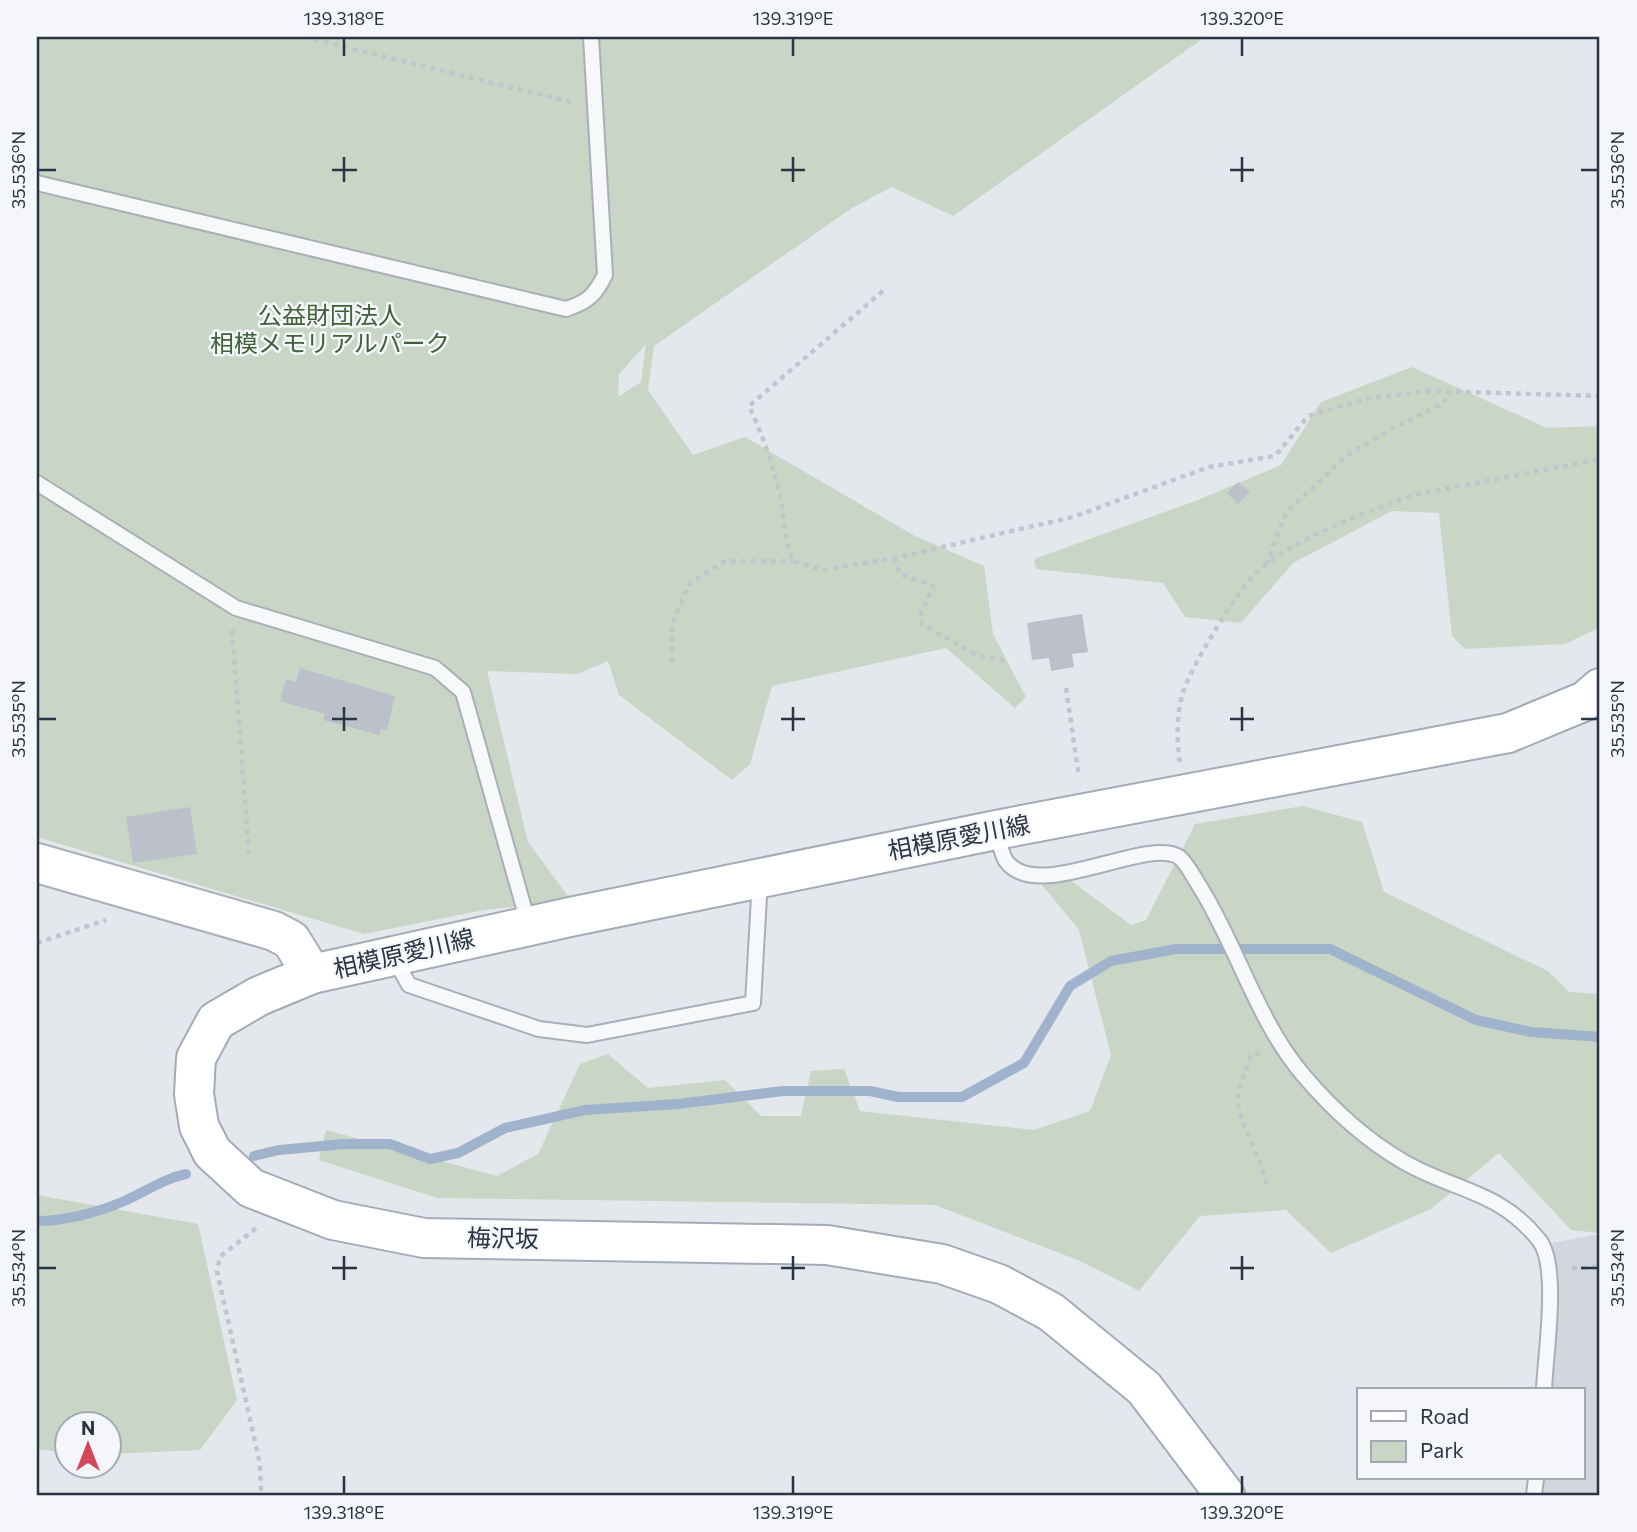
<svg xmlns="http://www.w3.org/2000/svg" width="1637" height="1532" font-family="Commissioner,'Noto Sans JP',sans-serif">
<rect width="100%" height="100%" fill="#e4e7ec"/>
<path fill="#d2d6de" d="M1600,1234V1495H1537L1539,1478H1583V1390H1548L1554,1275L1551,1243Z"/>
<path fill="#c9d6c5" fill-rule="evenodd" d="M37,37H1205L953,216L892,187L852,208L654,346L648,390L693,455L745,437L915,536L984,566L993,634L1026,697L1015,708L946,648L772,686L750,764L732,780L619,695L608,661L577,674L487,671L528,842L570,899L479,911L364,934L37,837ZM646,344L641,382L618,397L619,374Z
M1412,367L1547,428L1600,426V627L1565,644L1465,649L1452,636L1439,513L1392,511L1293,563L1241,623L1185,617L1163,583L1036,569L1034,559L1198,500L1281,465L1321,402Z
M1303,806L1362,822L1384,892L1548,971L1569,992L1600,994V1233L1571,1230L1499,1153L1431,1209L1331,1253L1286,1210L1200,1216L1139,1291L1080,1261L935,1205L437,1198L319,1160L326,1130L497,1176L538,1154L580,1064L608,1054L648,1088L725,1080L761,1116H801L811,1071L844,1069L860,1111L1034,1130L1090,1111L1111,1055L1079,930L1042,885L1055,869L1131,925L1146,920L1195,824Z
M37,1195L198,1224L237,1400L200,1450L109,1454L108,1424H66V1453L37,1449Z"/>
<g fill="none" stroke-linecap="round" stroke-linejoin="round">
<path stroke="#9fb4cc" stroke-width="10" d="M254,1156L279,1150L344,1144H390L430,1159L458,1153L505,1128L585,1110L678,1104L783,1091H870L898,1097H962L1024,1063L1070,986L1111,961L1176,949H1330L1476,1020L1531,1032L1600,1037
M37,1221C64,1221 96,1213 122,1202C144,1193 162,1179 186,1174"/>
</g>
<path fill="#bbc0ca" d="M1238,482L1250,492L1238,504L1227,493Z
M1082,614L1088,652L1072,654L1074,667L1051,671L1049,658L1032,660L1027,623Z
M300,668L395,696L387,730L381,729L379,735L323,720L325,714L280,701L286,679L296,682Z
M190,807L197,854L133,863L126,817Z"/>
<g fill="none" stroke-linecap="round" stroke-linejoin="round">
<g stroke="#a9aeb7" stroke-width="18">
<path id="lane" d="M37,183L566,309C588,302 595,295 605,275L591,37
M37,483L236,608L435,668L463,692L529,926
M996,830C999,839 1001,854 1006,861C1037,904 1146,836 1179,857C1187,863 1194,878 1200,887C1238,948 1257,1021 1304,1076C1333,1110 1366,1140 1404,1162C1454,1191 1499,1190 1539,1240C1560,1266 1545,1355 1544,1390
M394,958L409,985L539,1029L587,1035L753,1003L760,879
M1534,1495L1536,1478"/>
</g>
<g stroke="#a9aeb7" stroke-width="42">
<path id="secondary" d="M37,863L274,931L291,940L312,974"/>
</g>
<g stroke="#a3abb8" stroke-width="42">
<path id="primary" d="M1225,1495L1144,1388L1051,1312L999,1284L942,1264L827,1245L424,1238L333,1220L251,1188L212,1152L199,1126L194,1094L196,1058L216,1021L259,996L312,974L570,917L996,830L1508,733L1585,701L1600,688"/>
</g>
<path stroke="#c2c5cb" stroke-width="4.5" stroke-dasharray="5 5" stroke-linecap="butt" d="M304,37L571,102
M883,291L749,406C763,436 775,469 781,501C785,521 784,542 793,561L823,570L899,557L1073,517L1209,467L1275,456L1308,416L1369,398L1431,391L1600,396
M893,558L900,574L933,586L920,616L922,624L978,656L1008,661
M1266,565L1286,513L1346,456L1392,428L1443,404L1450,392
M232,630L249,853
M672,662V624L689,584L725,561H793
M1066,688L1079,777
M1180,762C1176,741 1177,712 1183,692C1191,667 1237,591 1256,573C1288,541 1371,510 1414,495L1600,459
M37,943L106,920
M1260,1053L1251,1055C1247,1069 1240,1083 1238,1097C1236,1117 1262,1159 1266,1184
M256,1228L220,1257L217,1271L260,1464L261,1495
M1572,1268L1600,1267"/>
<use href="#lane" stroke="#f7f8fa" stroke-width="14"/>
<use href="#secondary" stroke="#fff" stroke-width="38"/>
<use href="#primary" stroke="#fff" stroke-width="38"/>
</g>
<path fill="none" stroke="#2b3445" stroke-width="2.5" d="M344,38V56M793,38V56M1242,38V56M344,157V182M793,157V182M1242,157V182M38,170H56M332,170H357M781,170H805M1230,170H1254M1581,170H1598M344,707V731M793,707V731M1242,707V731M38,719H56M332,719H357M781,719H805M1230,719H1254M1581,719H1598M344,1256V1280M793,1256V1280M1242,1256V1280M38,1268H56M332,1268H357M781,1268H805M1230,1268H1254M1581,1268H1598M344,1476V1494M793,1476V1494M1242,1476V1494"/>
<g text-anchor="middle" stroke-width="5" stroke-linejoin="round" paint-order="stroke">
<g font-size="24" fill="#3f6138" stroke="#f4f6f9">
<text x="330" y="324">公益財団法人<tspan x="330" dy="28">相模メモリアルパーク</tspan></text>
</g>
<g font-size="24" fill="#2b3445" stroke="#f4f6f9">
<text transform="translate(959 838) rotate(-11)" y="8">相模原愛川線</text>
<text transform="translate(404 954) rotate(-13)" y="8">相模原愛川線</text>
<text transform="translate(503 1239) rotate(1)" y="8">梅沢坂</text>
</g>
</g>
<rect width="1637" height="1532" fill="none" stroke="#f4f6f9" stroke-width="77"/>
<rect x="1357" y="1388" width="228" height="91" fill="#f4f6f9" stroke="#a4a8b1" stroke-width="2"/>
<rect x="1371" y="1411" width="35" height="10" fill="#ffffff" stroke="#a4a8b1" stroke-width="2"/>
<text x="1420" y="1424" font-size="21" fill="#2b3445">Road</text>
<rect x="1371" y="1441" width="35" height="21" fill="#c9d6c5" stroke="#a4a8b1" stroke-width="2"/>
<text x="1420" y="1458" font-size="21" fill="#2b3445">Park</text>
<g transform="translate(88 1445)"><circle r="33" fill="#f4f6f9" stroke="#a4a8b1" stroke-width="2"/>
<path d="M0-5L12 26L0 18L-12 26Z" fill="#d1495b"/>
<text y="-10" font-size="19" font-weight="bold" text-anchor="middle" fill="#2b3445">N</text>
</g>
<rect x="38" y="38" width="1560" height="1456" fill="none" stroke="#2b3445" stroke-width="2.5"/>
<g font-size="18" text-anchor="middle" fill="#2b3445">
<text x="344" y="25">139.318°E</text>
<text x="793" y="25">139.319°E</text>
<text x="1242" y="25">139.320°E</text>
<text transform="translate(19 170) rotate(-90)" y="6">35.536°N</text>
<text transform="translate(1618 170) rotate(-90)" y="6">35.536°N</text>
<text transform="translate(19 719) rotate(-90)" y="6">35.535°N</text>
<text transform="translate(1618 719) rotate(-90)" y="6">35.535°N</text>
<text transform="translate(19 1268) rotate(-90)" y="6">35.534°N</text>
<text transform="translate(1618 1268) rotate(-90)" y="6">35.534°N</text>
<text x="344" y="1519">139.318°E</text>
<text x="793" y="1519">139.319°E</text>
<text x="1242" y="1519">139.320°E</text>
</g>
</svg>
